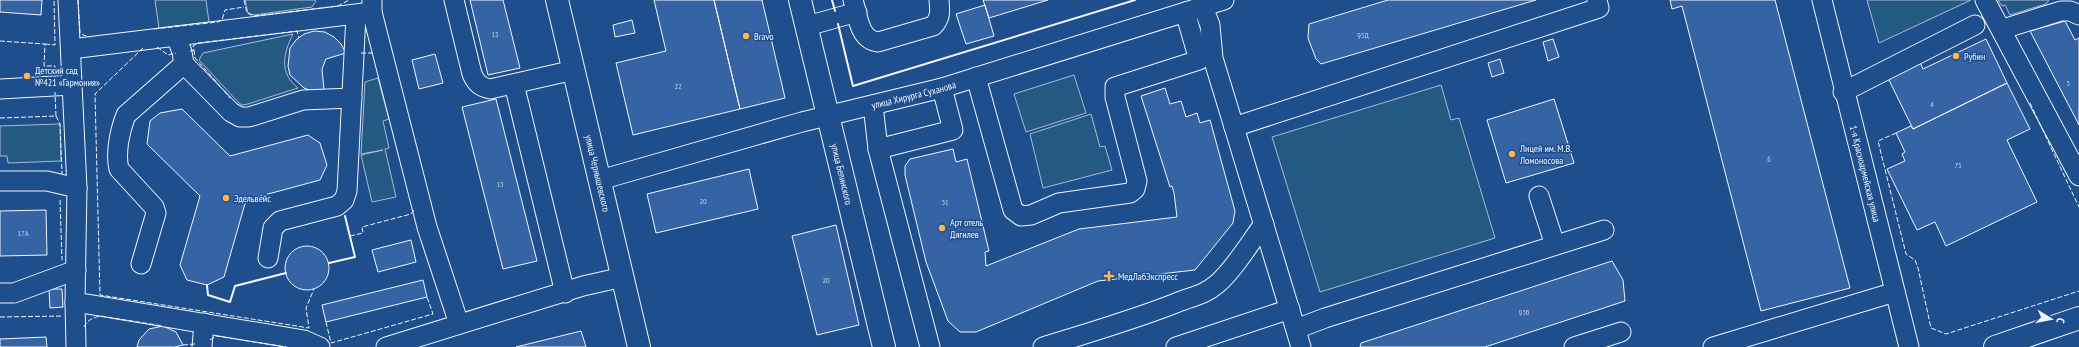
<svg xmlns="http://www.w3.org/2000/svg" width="2079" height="347" font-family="'PT Sans Narrow',sans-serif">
<rect width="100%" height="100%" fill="#1f4e8c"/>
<path fill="#245a82" stroke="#a8bbd7" d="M155,0H206L209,22L159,28Z
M245,0H315L316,1L312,7L254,15L248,13Z
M1867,0H1971L1879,43Z
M1998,0H2049L2046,4L2010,15L2005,5L2002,6Z
M293,34C283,54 279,73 298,88L248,104L242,105L238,102L199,60L203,53Z
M1074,75L1086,113L1026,132L1014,94Z
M378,78L389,119L383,121L389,148L385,149L396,197L372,202L361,155L383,150L361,154L365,82Z
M1441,85L1451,120L1459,118L1495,238L1320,292L1272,137Z
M1091,114L1100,147L1105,146L1112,170L1043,188L1030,134Z
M60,124L61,161L8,163L7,156H0V126Z"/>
<path fill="#3563a3" stroke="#f2f6ff" d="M0,0H42L41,15L0,12Z
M470,0H503L520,68L488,75Z
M654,0H714L740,109L633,135L616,63L666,51Z
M714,0H762L785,98L740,109Z
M983,0H1048L989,18Z
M1388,0H1536L1321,64L1316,59L1308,38L1309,24Z
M1670,0H1775L1850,288L1761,311L1682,6L1672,9Z
M985,5L994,36L966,44L956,14Z
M632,20L635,33L615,37L613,25Z
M2065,21L2075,40L2079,38V125L2030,31Z
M314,31L325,32L334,37L341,44L346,53L326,59L322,69L324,90L312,91L304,88L290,75L288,66L290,48L296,40L304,34Z
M1553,39L1559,57L1548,61L1543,42Z
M1986,39L2007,83L1913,129L1888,78L1920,62L1923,69Z
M435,54L443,83L419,89L412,60Z
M1500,59L1504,73L1492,77L1488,63Z
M2007,83L2030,129L2007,140L2037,202L1946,246L1935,222L1917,230L1887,169L1905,161L1902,154L1905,152L1896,133L1911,126L1913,129Z
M1165,88L1170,104L1181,101L1186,117L1197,113L1200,123L1210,120L1235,211L1233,223L1195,270L1098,281L976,332H960L948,321L926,262L905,175V166L910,159L953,149L956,162L967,159L989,251L985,252L986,266L1079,229L1177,217L1174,193L1172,186L1170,187L1141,96Z
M496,99L537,261L503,269L462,107Z
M1554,99L1574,163L1506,183L1487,120Z
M182,109L230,156L308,135L320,143L327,165L320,180L246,200L224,277L207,285L187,280L180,265L200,196L147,144L150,121L160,113Z
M749,169L758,209L656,233L647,194Z
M46,210L47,255L0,256V211Z
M836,225L859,325L817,335L792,236Z
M411,240L416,262L378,272L372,250Z
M285 268a22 22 0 1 1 44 0a22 22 0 1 1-44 0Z
M1612,261L1623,280L1625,301L1485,347H1360L1361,343Z
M423,280L427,297L326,322L322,305Z
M49,289H62L63,307L50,308Z
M163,326L176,332L183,345L175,347H137L139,340L149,329Z
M581,331L586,347H516Z
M46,337L47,347H0V339Z"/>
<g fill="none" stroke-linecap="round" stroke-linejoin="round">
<g stroke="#f2f6ff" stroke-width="21">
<g id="minor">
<path d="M68,0L77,188L75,302L76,347"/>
<path d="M372,0V12L427,227L459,324"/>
<path d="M454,0L472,74C476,83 480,87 490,89L574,70"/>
<path d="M853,0C858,16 859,40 878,42L933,26C941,18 940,11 939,0"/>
<path id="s1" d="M1822,0L1909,347"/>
<path d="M1985,0L2079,176"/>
<path d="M1203,7L1210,25L1213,58L1301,347"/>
<path d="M807,26L857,12"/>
<path d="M2003,29L2061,11H2070L2079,15"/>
<path d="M176,36L182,52L184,64L231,112L240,117H249L303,100L352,98"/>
<path d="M71,49L372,12"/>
<path d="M976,77L1013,210L1021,216L1031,215L1059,203L1130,193L1135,189L1137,181L1115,97V87L1199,60L1185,12"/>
<path d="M514,84L565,293"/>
<path d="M0,89L72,85"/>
<path d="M1843,92L1975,25"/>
<path d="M873,105L878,149L930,347"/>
<path d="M1234,127L1599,8L1597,0"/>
<path d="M878,149L953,130L942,88"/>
<path id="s2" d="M600,180L802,122L942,88L1224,0"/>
<path d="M0,181H47L77,188"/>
<path d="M1539,196L1555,245"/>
<path d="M268,258L273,228L280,221L337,206L344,200L347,191L356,15"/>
<path d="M141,264L156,213L154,207L119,169C115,153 120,130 126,115L184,64"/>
<path d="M0,293H14L76,270"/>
<path d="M75,302L304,340L320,347"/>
<path d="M1296,329L1325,318L1604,230"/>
<path d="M202,347L204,323"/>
<path d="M386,347L583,286L623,277"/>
<path d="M1043,347C1088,333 1133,320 1176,303C1192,296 1203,296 1217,284C1233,271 1251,241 1264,224"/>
<path d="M1176,347L1290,309"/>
<path d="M1574,347L1621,332"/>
<path d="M1713,347L1895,292"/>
</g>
</g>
<g stroke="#f2f6ff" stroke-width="24">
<g id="major">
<path id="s3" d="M557,0L639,347"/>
<path id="s4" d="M800,0L884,347"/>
<path d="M1995,347L2079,318"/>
</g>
</g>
<use href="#minor" stroke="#1f4e8c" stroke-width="19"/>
<use href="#major" stroke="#1f4e8c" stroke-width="22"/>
<path stroke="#f2f6ff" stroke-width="1" stroke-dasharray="5 2" stroke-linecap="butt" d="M78,0L80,32L83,35L91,37
M244,0L247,13L254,16L338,6L349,0
M154,29L218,22L222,20L225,10L244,7
M0,41L45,44L44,66H55V80
M45,44L55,45L54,0
M157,47L168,55L176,53
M143,48L95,94L100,295L309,328L306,308L314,289
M194,50L195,58L220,86
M190,51L194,50L193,46L198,43L297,31L299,38
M361,53H374
M224,91L230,98
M2030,103L2079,207
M56,116L60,124L62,174
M0,118L56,116L55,92
M1896,133L1878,141L1906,254L1915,260L1918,268L1931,328L1946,334L2079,291
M60,200L62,260
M350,236L363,233L362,227L411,214L414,210
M0,317L63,316
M326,322L331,343L433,314L427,297
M84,327C87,320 94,317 101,316L163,326
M210,340L216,336L286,347
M183,345L195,344"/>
<path stroke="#f2f6ff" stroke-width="2" d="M832,0L835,11
M838,24L853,86L1135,0
M329,263L355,257L345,216
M207,285L208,295L230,302L235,286L286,273"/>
</g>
<g fill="#ffb74d" stroke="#1f4e8c" stroke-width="1.5">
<circle cx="746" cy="36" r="4"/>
<circle cx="1956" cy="56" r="4"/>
<circle cx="27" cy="76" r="4"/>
<circle cx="1512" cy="154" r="4"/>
<circle cx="226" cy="198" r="4"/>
<circle cx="942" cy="228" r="4"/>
<path d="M1107 270h4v4h4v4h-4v4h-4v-4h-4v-4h4z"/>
</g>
<g text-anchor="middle" stroke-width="3" stroke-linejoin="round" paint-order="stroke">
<g font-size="8" fill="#c3d1e8">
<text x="495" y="37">15</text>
<text x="1363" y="38">93Д</text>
<text x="2068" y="86">3</text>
<text x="678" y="89">22</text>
<text x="1932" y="107">4</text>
<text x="1769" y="162">6</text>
<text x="1958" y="168">75</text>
<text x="500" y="187">13</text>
<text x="703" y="204">20</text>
<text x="945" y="205">31</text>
<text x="23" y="236">17А</text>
<text x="826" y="283">20</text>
<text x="1524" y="315">93Б</text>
</g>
<g font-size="10" fill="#f2f6ff" stroke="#1f4e8c" text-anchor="start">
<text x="754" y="40">Bravo</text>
<text x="1964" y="60">Рубин</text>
<text x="35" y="74">Детский сад<tspan x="35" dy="12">№421 «Гармония»</tspan></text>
<text x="1520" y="152">Лицей им. М.В.<tspan x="1520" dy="12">Ломоносова</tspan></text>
<text x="234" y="202">Эдельвейс</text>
<text x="950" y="226">Арт отель<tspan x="950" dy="12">Дягилев</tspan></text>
<text x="1118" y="280">МедЛабЭкспресс</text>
</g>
<g font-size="10" fill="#f2f6ff" stroke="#1f4e8c">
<text dy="4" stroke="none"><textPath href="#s2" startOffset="325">улица Хирурга Суханова</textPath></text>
<text dy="4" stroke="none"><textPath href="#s3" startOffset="178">улица Чернышевского</textPath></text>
<text dy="4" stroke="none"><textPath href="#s4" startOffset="179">улица Белинского</textPath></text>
<text dy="4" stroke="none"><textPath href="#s1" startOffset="179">1-я Красноармейская улица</textPath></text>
</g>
</g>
<g transform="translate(2051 319) rotate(100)" stroke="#1f4e8c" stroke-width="3" paint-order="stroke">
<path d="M0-3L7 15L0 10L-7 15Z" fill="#f2f6ff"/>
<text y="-6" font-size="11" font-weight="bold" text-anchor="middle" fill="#f2f6ff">С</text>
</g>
</svg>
